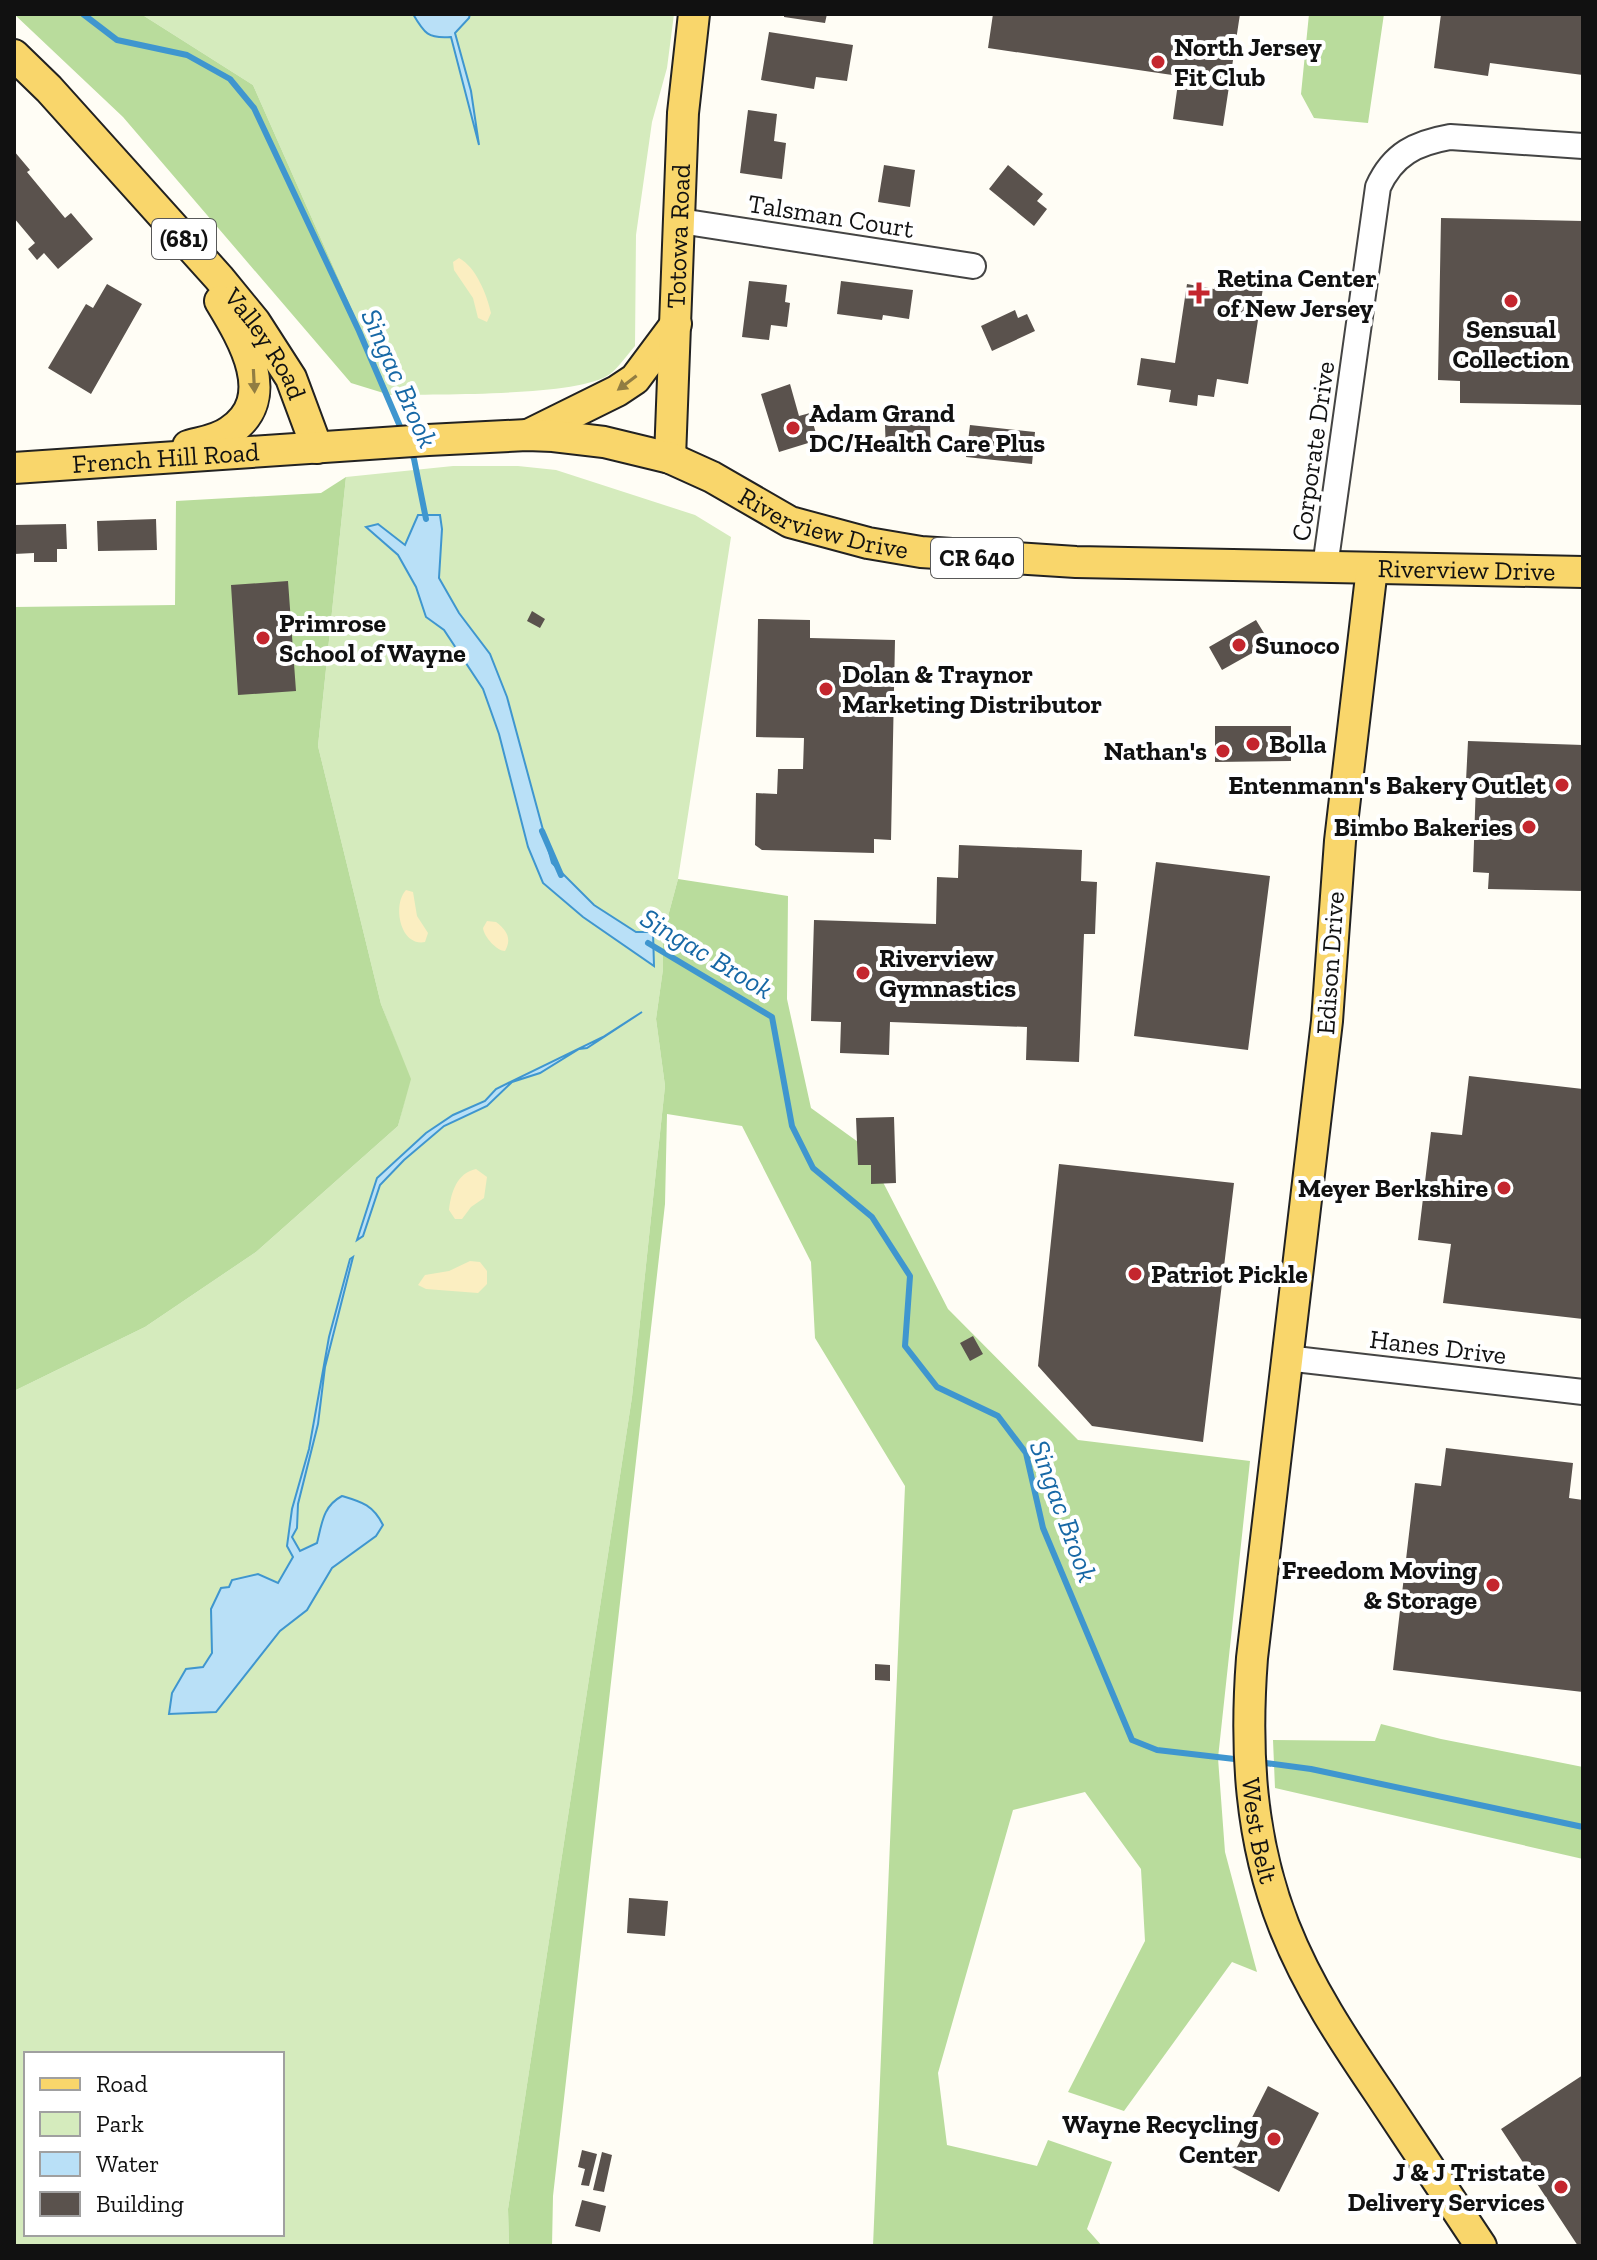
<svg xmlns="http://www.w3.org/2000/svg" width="1597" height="2260" font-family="'Zilla Slab',serif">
<rect width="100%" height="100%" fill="#fffdf5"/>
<path fill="#d5ebbd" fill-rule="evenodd" d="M141,14H674L667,68L652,122L636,235L635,346C627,355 619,367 610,374C580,397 433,394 390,395L253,85Z
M453,466H518L556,470L695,515L731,537L678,879L663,935V969L656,1019L665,1086L632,1397L508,2209L509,2246H14V1391L145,1327L256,1252L398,1126L410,1079L381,1004L318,746L346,477ZM26,2054H282V2234H26Z"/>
<path fill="#b9dc9c" d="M14,14H141L253,85L390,395L351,383L123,117Z
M1309,14H1384L1368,123L1314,118L1301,94Z
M346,477L318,746L381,1004L411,1079L398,1126L256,1252L145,1327L14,1391V607L175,605L176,501L321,493Z
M678,879L788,896L787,999L811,1108L865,1147L948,1309L1078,1440L1250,1461L1218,1758L1225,1852L1257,1972L1232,1962L1124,2111L1068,2092L1145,1941L1141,1869L1085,1792L1013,1810L938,2073L947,2145L1037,2166L1048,2140L1112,2162L1087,2229L1102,2246H873L905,1486L815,1338L811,1262L742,1126L667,1114L665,1204L553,2196L552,2246H509L508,2209L632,1397L665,1086L656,1019L663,969V935Z
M1381,1724L1441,1739L1583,1767V1859L1275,1788L1273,1740L1375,1741Z"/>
<path fill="#fbeec1" d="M459,258C476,267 487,295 491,313L487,322L478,318L473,298L454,270L453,262Z
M406,890L413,892L417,916L428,933L425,942C400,947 392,905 406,890Z
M487,921L496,922C507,930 512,939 505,951C497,951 484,937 483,928Z
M476,1169L487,1177L484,1198L471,1207L462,1219H455L449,1210C451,1192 457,1173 476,1169Z
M470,1261L480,1262L487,1271V1284L478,1293L426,1289L418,1285L425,1275L449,1271Z"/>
<path fill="#b9e0f7" stroke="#3f96cf" stroke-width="2" d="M413,14H470L469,18L455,33L471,91L479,145L451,37C428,39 424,33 413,14Z
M418,515H440L442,529L439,578L459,613L490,654L507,697L552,863L594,905L636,932H653L654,966L583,917L543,883L528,847L499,734L483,689L444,630L426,617L416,587L398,555L366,527L378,524L405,545Z
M642,1012L587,1048L579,1049L540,1073L512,1082L487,1106L444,1126L404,1160L380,1185L363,1236L357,1240L377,1178L426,1133L453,1115L485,1101L496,1089L603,1037Z
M353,1257L325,1367L318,1424L298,1504L297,1528L292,1537L300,1551L317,1543C322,1523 323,1506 342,1496C362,1502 373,1505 383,1525L376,1536L332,1568L307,1610L280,1631L216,1712L169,1714L172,1693L186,1669L203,1667L212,1653L211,1609L221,1588L229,1587L232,1580L258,1574L278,1583L293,1557L287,1546L292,1509L309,1449L329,1337L350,1259Z"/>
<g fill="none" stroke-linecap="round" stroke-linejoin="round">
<path stroke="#3f96cf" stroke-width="6" d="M83,14L117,40L187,55L230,79L254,108L359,331L402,431
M410,449L414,459L426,519
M542,831L561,875
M648,943L772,1017L792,1126L813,1168L872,1217L910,1276L905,1346L937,1387L998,1416L1026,1453L1043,1528L1132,1740L1157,1750L1243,1760
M1258,1762L1311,1769L1583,1827"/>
</g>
<path fill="#5a524d" d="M784,14H827L825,23L784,17Z
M993,14H1240L1223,126L1173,119L1179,76L988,48Z
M1441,14H1583V75L1490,63L1488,76L1434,68Z
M769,32L853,45L847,81L816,77L814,89L761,80Z
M748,110L777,114L774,141L786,143L782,179L740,173Z
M14,151L30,170L27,172L65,218L71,213L93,239L58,269L44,253L37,260L28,249L35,243L14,218Z
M884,165L915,170L910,207L878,202Z
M1008,165L1043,194L1037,201L1047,209L1034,226L989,189Z
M1441,218L1583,221V405L1460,403V381L1438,380Z
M1216,280L1263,288L1248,384L1217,379L1214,397L1198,395L1197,406L1169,402L1171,390L1137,385L1141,358L1175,363L1187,284L1214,289Z
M749,281L787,285L785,302L790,303L787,327L771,325L769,340L742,337Z
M841,281L913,290L909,319L883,315L882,320L837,314Z
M107,284L142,304L91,394L48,368L86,304L93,308Z
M1015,310L1018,318L1027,314L1035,331L992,351L981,326Z
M790,384L799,416L810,413L818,440L779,452L761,394Z
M930,424L931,455L886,454L885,425Z
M970,425L1035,432L1032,464L966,457Z
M156,519L157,550L98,551L97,521Z
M66,524L67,549H57V562H34V553L14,554V525Z
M288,581L296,691L238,695L231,585Z
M532,611L545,619L540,628L527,621Z
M758,619L810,620V638L895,640L891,840L874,839V853L762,850L755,845L756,793L777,794L778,769H803L804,738L756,737Z
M1256,620L1270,643L1222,670L1209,647Z
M1215,726H1291V761L1215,762Z
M1468,741L1583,745V891L1488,889L1489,873L1473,872L1476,781H1466Z
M959,845L1082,850L1081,881L1097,882L1095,934H1084L1079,1062L1026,1060L1027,1027L890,1022L889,1055L840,1053L841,1022L811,1021L814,920L936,924L937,877L958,878Z
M1156,862L1270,876L1248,1050L1134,1036Z
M1469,1076L1583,1089V1319L1443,1303L1451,1244L1418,1240L1431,1132L1462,1135Z
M894,1117L896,1183L871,1184V1165H858L856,1118Z
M1059,1164L1234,1183L1203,1442L1092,1426L1038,1366Z
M973,1336L983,1354L970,1361L960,1343Z
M1446,1448L1573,1463L1569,1498L1583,1500V1692L1393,1670L1415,1483L1441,1486Z
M875,1664L890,1665V1681L875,1680Z
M629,1898L668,1901L665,1936L627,1933Z
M1583,2075V2246H1578L1501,2129Z
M1268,2086L1319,2113L1279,2192L1228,2165Z
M582,2150L597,2154L589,2186L581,2185L585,2169L578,2167Z
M602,2152L612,2155L604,2192L593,2190Z
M582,2200L606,2206L600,2232L575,2226Z"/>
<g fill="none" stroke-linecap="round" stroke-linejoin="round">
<g stroke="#444" stroke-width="28">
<path id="minor" d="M680,221L973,266
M1325,567L1378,187C1393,154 1416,143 1450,137L1583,146
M1286,1358L1583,1392"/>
</g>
<g stroke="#222" stroke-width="34">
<g id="major">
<path id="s1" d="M14,55L49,89L219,278L255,322L291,378L317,448"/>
<path d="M528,435L617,391L635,379L676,324"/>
<path d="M188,446C202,442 218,440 230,431C279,398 243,339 220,301"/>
<path id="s2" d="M670,458L683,113L694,14"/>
<path id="s3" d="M14,468L428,440L527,435L553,436L604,442L670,458L712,477L790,522L868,543L921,552L1076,562L1583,572"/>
<path id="s4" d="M1372,568L1340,841L1327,1021L1252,1658C1245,1750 1250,1840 1284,1926C1308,1987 1344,2041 1380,2094C1414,2145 1447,2195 1481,2246"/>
</g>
</g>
<use href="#minor" stroke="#fff" stroke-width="24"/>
<use href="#major" stroke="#f9d66b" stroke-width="30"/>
</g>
<defs><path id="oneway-solid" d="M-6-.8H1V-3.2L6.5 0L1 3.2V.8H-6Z" transform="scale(2)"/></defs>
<g fill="#917d42">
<use href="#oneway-solid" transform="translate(254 381) rotate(87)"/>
<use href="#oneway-solid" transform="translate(627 383) rotate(143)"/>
</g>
<g fill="#c4262e" stroke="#fff" stroke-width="3">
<circle cx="1158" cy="62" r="8"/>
<path d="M1195 281h8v8h8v8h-8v8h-8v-8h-8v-8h8z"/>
<circle cx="1511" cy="301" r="8"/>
<circle cx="793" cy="428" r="8"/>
<circle cx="263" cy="638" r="8"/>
<circle cx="1239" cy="645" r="8"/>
<circle cx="826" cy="689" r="8"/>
<circle cx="1253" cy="744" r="8"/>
<circle cx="1223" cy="751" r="8"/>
<circle cx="1562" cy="785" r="8"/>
<circle cx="1529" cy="827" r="8"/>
<circle cx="863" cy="973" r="8"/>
<circle cx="1504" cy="1188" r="8"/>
<circle cx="1135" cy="1274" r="8"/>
<circle cx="1493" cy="1585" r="8"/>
<circle cx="1274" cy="2139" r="8"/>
<circle cx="1561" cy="2187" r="8"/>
</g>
<g text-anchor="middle" stroke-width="8" stroke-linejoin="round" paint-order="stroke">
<g fill="#fff" stroke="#585858" stroke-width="2">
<rect x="152" y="219" width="64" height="40" rx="6"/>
<rect x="931" y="538" width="92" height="40" rx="6"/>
</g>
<g font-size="24" font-weight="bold" fill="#111">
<text x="184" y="247">(681)</text>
<text x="977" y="566">CR 640</text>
</g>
<g font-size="26" font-weight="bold" fill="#111" stroke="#fff" text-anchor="start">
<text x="1174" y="56">North Jersey<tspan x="1174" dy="30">Fit Club</tspan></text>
<text x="1217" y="287">Retina Center<tspan x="1217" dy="30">of New Jersey</tspan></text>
<text x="1511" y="338" text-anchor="middle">Sensual<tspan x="1511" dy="30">Collection</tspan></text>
<text x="809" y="422">Adam Grand<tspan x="809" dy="30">DC/Health Care Plus</tspan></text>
<text x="279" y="632">Primrose<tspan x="279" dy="30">School of Wayne</tspan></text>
<text x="1255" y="654">Sunoco</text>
<text x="842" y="683">Dolan &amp; Traynor<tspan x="842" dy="30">Marketing Distributor</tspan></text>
<text x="1269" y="753">Bolla</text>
<text x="1207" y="760" text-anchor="end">Nathan's</text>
<text x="1546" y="794" text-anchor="end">Entenmann's Bakery Outlet</text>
<text x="1513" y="836" text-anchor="end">Bimbo Bakeries</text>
<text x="879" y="967">Riverview<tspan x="879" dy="30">Gymnastics</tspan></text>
<text x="1488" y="1197" text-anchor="end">Meyer Berkshire</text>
<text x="1151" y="1283">Patriot Pickle</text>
<text x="1477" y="1579" text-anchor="end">Freedom Moving<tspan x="1477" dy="30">&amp; Storage</tspan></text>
<text x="1258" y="2133" text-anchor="end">Wayne Recycling<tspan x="1258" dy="30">Center</tspan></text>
<text x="1545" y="2181" text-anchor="end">J &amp; J Tristate<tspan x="1545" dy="30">Delivery Services</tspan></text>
</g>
<g font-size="26" fill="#111" stroke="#fff">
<text transform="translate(831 216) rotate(9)" y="9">Talsman Court</text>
<text dy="9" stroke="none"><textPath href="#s2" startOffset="222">Totowa Road</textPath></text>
<text dy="9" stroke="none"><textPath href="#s1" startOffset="384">Valley Road</textPath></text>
<text transform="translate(1313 451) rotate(-82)" y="9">Corporate Drive</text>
<text dy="9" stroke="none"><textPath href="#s3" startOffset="152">French Hill Road</textPath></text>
<text dy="9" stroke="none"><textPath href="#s3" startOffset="828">Riverview Drive</textPath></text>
<text dy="9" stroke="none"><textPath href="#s3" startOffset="1476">Riverview Drive</textPath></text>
<text transform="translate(1330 963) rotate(-86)" y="9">Edison Drive</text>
<text transform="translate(1438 1347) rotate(7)" y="9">Hanes Drive</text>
<text dy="9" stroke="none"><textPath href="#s4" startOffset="1270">West Belt</textPath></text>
</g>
<g font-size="28" font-style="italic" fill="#1768a6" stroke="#fff">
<text transform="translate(400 378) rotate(66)" y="10">Singac Brook</text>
<text transform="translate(707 953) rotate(31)" y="10">Singac Brook</text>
<text transform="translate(1064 1511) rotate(70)" y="10">Singac Brook</text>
</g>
</g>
<rect width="1597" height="2260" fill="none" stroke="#111111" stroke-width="32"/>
<rect x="24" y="2052" width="260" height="184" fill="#ffffff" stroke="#a0a0a0" stroke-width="2"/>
<rect x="40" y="2078" width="40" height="12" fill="#f9d66b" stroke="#a0a0a0" stroke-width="2"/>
<text x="96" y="2092" font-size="24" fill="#111111">Road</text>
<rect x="40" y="2112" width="40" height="24" fill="#d5ebbd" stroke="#a0a0a0" stroke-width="2"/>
<text x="96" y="2132" font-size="24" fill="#111111">Park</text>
<rect x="40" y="2152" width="40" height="24" fill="#b9e0f7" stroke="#a0a0a0" stroke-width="2"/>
<text x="96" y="2172" font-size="24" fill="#111111">Water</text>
<rect x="40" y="2192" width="40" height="24" fill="#5a524d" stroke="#a0a0a0" stroke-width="2"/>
<text x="96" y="2212" font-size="24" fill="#111111">Building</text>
</svg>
